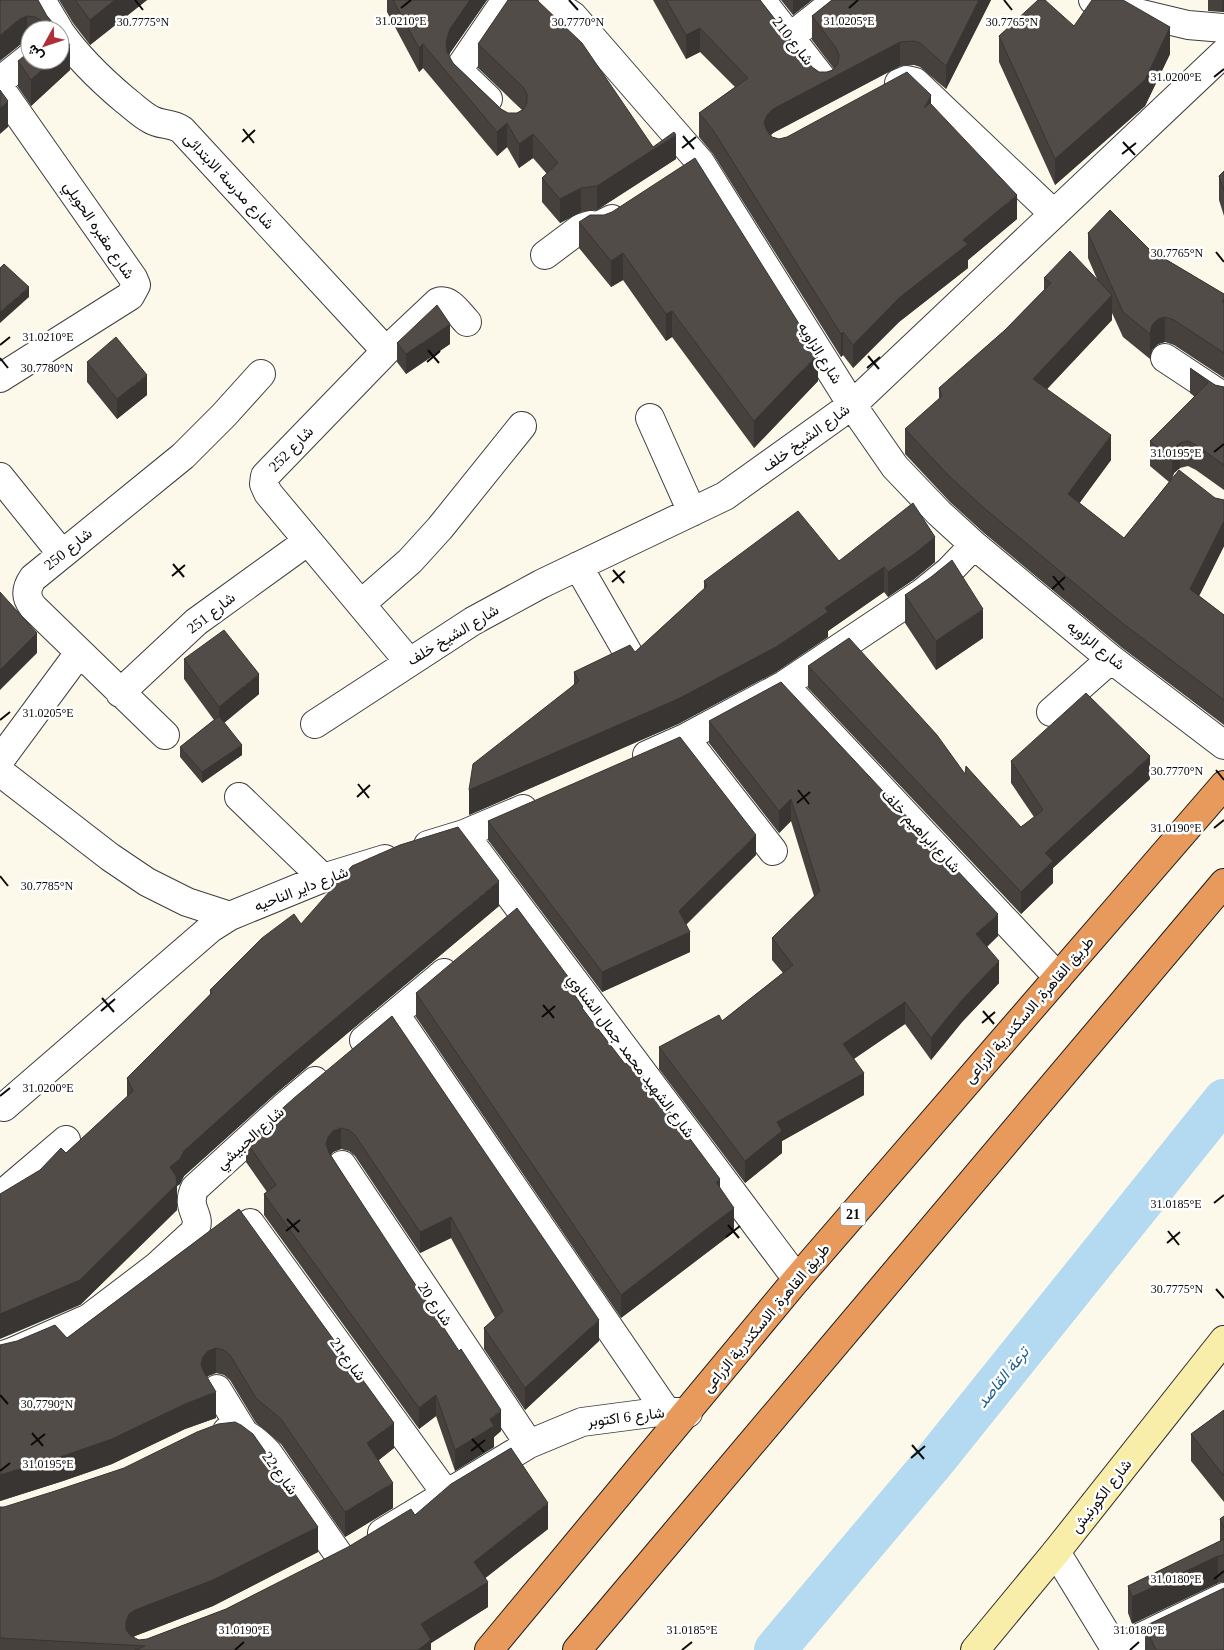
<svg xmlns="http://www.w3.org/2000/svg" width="1224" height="1650" font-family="'Times New Roman',Vazirmatn,serif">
<rect width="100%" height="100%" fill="#fdf9ea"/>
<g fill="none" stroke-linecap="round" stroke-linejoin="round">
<path stroke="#b3daf0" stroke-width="42" d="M775,1650L931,1465L1224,1100"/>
<g stroke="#3e3e3e" stroke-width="30">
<path id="street" d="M41,0L59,30
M549,0L573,16L700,162L852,405L895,467L939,513L974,545L1111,659L1224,745
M761,0L824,81
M1093,0L1129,11L1188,25L1224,28
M60,32C79,59 100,79 125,100C133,106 141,114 150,119C161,126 171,122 182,130L386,351
M790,37L837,0
M0,81L30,57
M899,83L906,80L915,82L1054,214
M0,88L133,278L136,285L130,296L0,378
M488,99L464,76L461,66L506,0
M545,255L581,228L590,225L598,226L612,219
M1165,358L1224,397
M650,418L692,512
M0,477L62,554
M578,566L628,653
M361,604L410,561L440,528L522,426
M409,662L268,493L264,484L265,476L386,351L438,302C450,298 459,314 467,322
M784,685L1058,977
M120,693L196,622L308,541
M1051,712L1111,659
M315,724L473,621L541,584L725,496L852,405L1224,53
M165,735L33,607C25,597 26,588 33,578L183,456L224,415L261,374
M685,738L773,851
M647,755L685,738L784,685L922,593L949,571L974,545
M0,760L79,653
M0,772L110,857L147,882L187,902L230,916
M239,797L323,878
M464,834L797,1279
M428,845L464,834L523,809
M395,1014L666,1411
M364,1040L444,973
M4,1107L211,928L230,916L323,878L385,859
M342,1165L529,1444
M0,1196L66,1140
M250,1223L447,1495
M0,1356L12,1352L89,1318L156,1267L193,1233C205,1215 184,1211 195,1188L284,1107L315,1081
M217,1389L244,1433
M227,1431C248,1434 253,1437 268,1453L341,1558
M382,1533L529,1444L582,1422L666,1411L688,1413
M1056,1552L1116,1650
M1116,1649L1224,1597"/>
</g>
<g stroke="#2d2d2d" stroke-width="30">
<path id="secondary" d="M975,1650L1056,1552L1224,1340"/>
</g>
<g stroke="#1c1c1c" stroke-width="30">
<path id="highway" d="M489,1650L797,1279L1224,785
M577,1650L1224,883"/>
</g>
<use href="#street" stroke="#fff" stroke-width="28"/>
<use href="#secondary" stroke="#f8eeaa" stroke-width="28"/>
<use href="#highway" stroke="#e89a5d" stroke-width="28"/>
</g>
<path fill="#47413e" d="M0,0L47,16L59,30H30V42H27L20,45Z
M59,0H147L90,45L73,23Z
M387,0H487L450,53L449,56L453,63L501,109L508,113H517L522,110L478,68V44L539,0V2L653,147L676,159L597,210L581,212L560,223L542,202V178L547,174L533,158L519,168L507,147L497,156L423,68L419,72L387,12Z
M653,0H760L812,67L819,72H827L834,69L812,40V16L832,0H991L946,89L920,67L914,65L900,66L773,133L771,135L772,137L779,139L931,104L1017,219L968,260V268L899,322L853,368L843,355L841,357L713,154L699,137V113L735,87L700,52L686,59Z
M781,0H812L793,15Z
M1208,0H1224L1222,12L1208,11Z
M1074,26L1170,54L1145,106L1055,185L999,62V36Z
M18,61L70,70L31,106L18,87Z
M1224,171V216L1219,200V176Z
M579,222L818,381L754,448L672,337L666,341L623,280L611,287L579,248Z
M1088,233L1150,250L1224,294V378L1174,345L1165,342L1158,344L1152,350L1150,359L1123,337L1112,313V320L1047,389L1111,460L1079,503L1124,538L1169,482L1150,466V441L1195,397L1190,393V368L1215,385L1224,387V490L1196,470L1188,466L1180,468L1174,473L1172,479L1215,498L1224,500V546L1199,596L1224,615V725L1121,647L984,533L950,502L905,454V429L939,399V388L1005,330L1044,290V278L1097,279L1088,258Z
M397,343L450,344L406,374L397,362Z
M87,362L147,395L117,419L87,382Z
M839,561L935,562L913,580L888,597L884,592L828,631V637L776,672L678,724L469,815L574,684V672L635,652L704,589V581Z
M905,595L983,638L936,670L905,623Z
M184,659L259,694L224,723L242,755L202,783L180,757V747L214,720L184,679Z
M808,666L1021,827L1034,817L1011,783V761L1150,779L1053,868V883L1021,914L808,688Z
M709,721L998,936L987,947L999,983L962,1022L931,1060L905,1024L854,1059L864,1095L782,1141V1153L745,1183L659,1069V1047L722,1021L783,973L772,960V938L814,896L791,821L779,833L709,743Z
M488,821L756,855L686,925L690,952L602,992L488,840Z
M499,906L274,1095L184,1176L180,1184L177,1186V1210L80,1305L66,1153L127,1097V1078L210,994V990L301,924Z
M572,992L583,1009L734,1232L621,1318L416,1017V993Z
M392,1016L599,1341L525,1410L484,1349V1328L495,1318L451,1238L420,1253L355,1156L349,1151L341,1149L333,1152L331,1155L501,1431L494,1437V1447L455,1471L436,1416L419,1429L264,1215V1194L267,1192L246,1162V1141Z
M239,1209L394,1448L379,1460L393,1508L345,1537L281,1444L256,1423L230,1380L224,1375L216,1373L208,1376L207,1377L216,1418L185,1429L112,1464L63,1481L0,1501V1345L67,1338Z
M1224,1410V1502L1191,1461V1434Z
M0,1507L318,1552L213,1606L135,1636L133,1637L139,1640L147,1639L226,1609L415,1515L548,1529L485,1578L488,1607L431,1643V1650H0Z
M1224,1516V1582L1218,1583L1132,1624L1128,1613V1586L1220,1541V1519Z
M1145,1626L1224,1650H1145Z"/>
<path fill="#393532" d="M115,0H147L90,45V20Z
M470,0H487L450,53L446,66V42L450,29Z
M793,0H812L793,15Z
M979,0H991L946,89V66Z
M1222,0H1224V12H1222Z
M27,16V42L20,45L0,61V35L20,19Z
M1170,27V54L1145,106L1055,185V159Z
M700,28V52L686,59V35Z
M900,42V66L773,133L767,139L764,123L767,115L773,109Z
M423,44V68L419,72V48Z
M70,45V70L31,106V80L53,60H60V54Z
M931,95V119L924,108Z
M8,101V127L0,134V108Z
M507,123V147L497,156V132Z
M533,134V158L519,168V144Z
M676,135V159L597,210V186Z
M581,188V212L560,223V199Z
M1017,195V219L968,260V268L899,322L853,368V345L899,298L963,240Z
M623,253V280L611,287V261Z
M29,287V297L0,323V312Z
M1112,295V320L1033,404V379Z
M672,311V337L666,341V314Z
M1165,317V342L1158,344L1152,350L1150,359V334L1152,325L1158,319Z
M450,324V344L406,374V354Z
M843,332V355L841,357V334Z
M818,354V381L754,448V421Z
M147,375V395L117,419V399Z
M1111,435V460L1068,519V494Z
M1180,443V468L1174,473L1172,478V455L1174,448Z
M1224,521V546L1190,614V589Z
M935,537V562L913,580L888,597V572Z
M884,567V592L828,631V637L776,672L678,724L469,815V790L825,608Z
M983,609V638L936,670V641Z
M37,633V653L0,690V670Z
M259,674V694L219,727V707Z
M242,745V755L202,783V772Z
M1150,756V779L1053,868V883L1021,914V892L1045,853Z
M791,799V821L779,833V811Z
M756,835V855L679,931V911Z
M499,881V906L274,1095L184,1176L180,1184L177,1186V1210L80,1305L0,1339V1314L184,1151L274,1070Z
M998,914V936L976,956V934Z
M690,932V952L602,992V972Z
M999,961V983L962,1022L931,1060V1038L962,1000Z
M572,982V1005L567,984Z
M905,1002V1024L843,1066V1044Z
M864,1073V1095L782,1141V1153L745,1183V1161L777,1122Z
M341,1128V1149L333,1152L328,1158L326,1144L328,1137L333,1131Z
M720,1179V1202L716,1182Z
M734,1208V1232L621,1318V1295Z
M451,1217V1238L420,1253V1232Z
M599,1320V1341L525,1410V1388Z
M216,1348V1373L208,1376L203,1382L201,1364L203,1357L208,1351Z
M216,1392V1418L185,1429L112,1464L63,1481L0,1501V1475L185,1404Z
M436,1395V1416L419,1429V1408Z
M501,1410V1431L494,1437V1447L455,1471V1450Z
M394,1423V1448L367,1469V1443Z
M393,1483V1508L345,1537V1512Z
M548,1503V1529L474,1587V1562Z
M318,1527V1552L213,1606L135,1636L129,1640L127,1645L126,1622L129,1614L135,1610Z
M1218,1556V1583L1132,1624V1597Z
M488,1582V1607L431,1643V1650H418L421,1624Z"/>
<path fill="#524c48" stroke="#393532" d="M0,0H38L47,16L59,30H45L42,21L35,17L27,16L20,19L0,35Z
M75,0H115L90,20Z
M393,0H470L450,29L446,42L447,52L453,63L501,109L508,113H517L524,109L527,102V94L523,87L478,44L508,0H537L582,43L653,147L674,132L676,135L597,186L581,188L560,199L542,178L558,163L533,134L519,144L507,123L497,132L423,44L419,48Z
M666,0H760L812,67L819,72H827L833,70L838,63L839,55L836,48L812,16L832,0H979L946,66L920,43L914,41L900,42L773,109L767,115L764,123L767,131L772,137L779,139L787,137L907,72L931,95L924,108L930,103L1017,195L963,240L968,244L899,298L853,345L843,332L841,334L713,130L699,113L748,78L700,28L686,35Z
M1038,0H1045L1074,26L1092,0H1123L1170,27L1145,80L1055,159L999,36Z
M60,32L70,45L60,54Z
M30,51V60H53L31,80L18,61Z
M0,90L8,101L0,108Z
M695,158L818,354L754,421L672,311L666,314L623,253L611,261L579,222L590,215H604L612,212Z
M1224,171V191L1219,176Z
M1110,210L1150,250L1224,294V298L1222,302L1224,303V353L1174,320L1165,317L1158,319L1152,325L1150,334L1123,312L1088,233Z
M1070,251L1112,295L1033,379L1111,435L1068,494L1124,538L1179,470L1215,498L1224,500V521L1190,589L1224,615V700L1121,622L984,508L950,477L905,429L942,396L939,388L1005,330L1051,283L1044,278Z
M4,264L29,287L0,312V268Z
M437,305L450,324L406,354L397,343Z
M116,337L147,375L117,399L87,362Z
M1190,368L1215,385L1224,387V465L1196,445L1188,441L1180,443L1174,448L1172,455V460L1150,441L1208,383Z
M913,503L935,537L913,555L888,572L884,567L825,608L828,612L776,647L678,699L469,790L473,764L579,681L574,672L630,645L635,652L707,586L704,581L798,511L839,561Z
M952,560L983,609L936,641L905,595L931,577Z
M0,592L37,633L0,670Z
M224,630L259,674L219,707L184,659Z
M849,638L937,735L965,774L966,766L1021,827L1043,810L1011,761L1086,693L1150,756L1045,853L1053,861L1021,892L808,666Z
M781,682L998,914L976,934L999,961L962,1000L931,1038L905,1002L843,1044L864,1073L777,1122L782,1131L745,1161L659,1047L719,1015L722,1021L793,965L772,938L820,891L791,799L779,811L709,721Z
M219,716L242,745L202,772L180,747Z
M680,737L756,835L679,911L690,932L602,972L488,821Z
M458,827L499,881L274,1070L184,1151L180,1159L170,1167L176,1176L177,1184L80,1280L0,1314V1194L40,1170L61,1148L66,1153L133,1091L127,1078L212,993L210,990L262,938L294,914L301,924L352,866L400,845Z
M517,908L572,982L567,984L583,1007L582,1008L625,1064L632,1061L720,1179L716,1182L734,1208L621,1295L416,993Z
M392,1016L599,1320L525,1388L484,1328L503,1311L451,1217L420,1232L355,1135L349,1130L341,1128L333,1131L328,1137L326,1144L329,1153L459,1351L461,1349L501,1410L490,1419L494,1426L455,1450L436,1395L419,1408L264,1194L276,1185L246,1141L294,1098Z
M239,1209L394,1423L367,1443L393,1483L345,1512L281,1419L256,1398L230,1355L224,1350L216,1348L208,1351L203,1357L201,1364L204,1372L216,1392L185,1404L112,1439L63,1456L0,1475V1345L17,1341L55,1325L67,1338Z
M1224,1410V1476L1191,1434Z
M235,1422L241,1425L253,1434L318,1527L213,1580L135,1610L129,1614L126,1622V1630L131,1636L139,1640L147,1639L226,1609L348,1547L411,1509L415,1515L451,1484L511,1448L548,1503L474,1562L488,1582L421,1624L431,1640L418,1650H135L145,1646L0,1638V1507H4L55,1491L124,1468L197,1432L218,1424Z
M1224,1516V1528L1220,1519Z
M1224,1539V1555L1218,1556L1132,1597L1128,1586Z
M1224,1588V1650H1156L1145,1626Z"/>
<path fill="none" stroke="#0b0b0b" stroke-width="2" d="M135,0L143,10M569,0L578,10M1004,0L1012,10M401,8L411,0M849,8L858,0M1214,77L1224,69M243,129L254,143M683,136L694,149M242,142L255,130M1123,142L1135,155M682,148L696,137M1122,154L1136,143M1216,252L1224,262M0,345L10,337M428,350L439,363M868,356L879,369M0,358L8,368M427,362L440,351M867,368L880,357M1214,452L1224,444M173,564L184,577M613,570L624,583M172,576L185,565M1053,576L1064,590M612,582L625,571M1052,589L1065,577M0,720L10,712M1216,770L1224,780M358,784L369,798M798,790L809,804M357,797L370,785M797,803L810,792M1214,828L1224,820M0,876L8,886M102,998L114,1012M543,1005L554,1018M101,1011L115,999M983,1011L994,1024M542,1017L555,1006M982,1023L995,1012M0,1096L10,1088M1214,1203L1224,1195M287,1219L299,1232M728,1225L739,1238M286,1231L300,1220M1168,1231L1179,1245M726,1237L740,1226M1167,1243L1180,1232M1216,1289L1224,1298M0,1395L8,1404M32,1433L43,1446M472,1439L484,1452M31,1445L45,1434M912,1445L924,1459M471,1451L485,1440M911,1458L925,1446M0,1471L10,1463M1214,1579L1224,1571M235,1650L244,1642M682,1650L692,1642M1130,1650L1139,1642"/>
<g text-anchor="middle" stroke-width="5" stroke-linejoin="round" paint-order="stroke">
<rect fill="#fff" stroke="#545454" stroke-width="1" x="840.5" y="1202.5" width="25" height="23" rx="4"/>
<g font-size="14" font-weight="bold" fill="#0b0b0b">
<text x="853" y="1219">21</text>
</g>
<g font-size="15" fill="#0b0b0b" stroke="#fff">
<text transform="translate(793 41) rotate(52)" y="5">شارع 210</text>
<text transform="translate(229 181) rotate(47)" y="5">شارع مدرسة الابتدائى</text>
<text transform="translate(99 230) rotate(56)" y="5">شارع مقبره الحويلي</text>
<text transform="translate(820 353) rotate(58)" y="5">شارع الزاويه</text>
<text transform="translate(806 438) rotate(-36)" y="5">شارع الشيخ خلف</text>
<text transform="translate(291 449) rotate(-46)" y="5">شارع 252</text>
<text transform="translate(68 549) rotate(-39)" y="5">شارع 250</text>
<text transform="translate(211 613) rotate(-38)" y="5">شارع 251</text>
<text transform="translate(453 635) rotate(-31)" y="5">شارع الشيخ خلف</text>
<text transform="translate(1096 645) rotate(39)" y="5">شارع الزاويه</text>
<text transform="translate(921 831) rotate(47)" y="5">شارع ابراهيم خلف</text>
<text transform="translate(301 889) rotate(-21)" y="5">شارع داير الناحيه</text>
<text transform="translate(1029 1010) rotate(-49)" y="5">طريق القاهرة, الاسكندرية الزراعى</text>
<text transform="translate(631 1056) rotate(53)" y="5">شارع الشهيد محمد جمال الشناوي</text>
<text transform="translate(250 1138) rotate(-42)" y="5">شارع الحبيشي</text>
<text transform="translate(435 1304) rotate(56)" y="5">شارع 20</text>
<text transform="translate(766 1318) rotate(-50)" y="5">طريق القاهرة, الاسكندرية الزراعى</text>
<text transform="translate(348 1359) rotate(54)" y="5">شارع 21</text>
<text transform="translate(626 1417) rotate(-7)" y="5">شارع 6 اكتوبر</text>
<text transform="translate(280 1473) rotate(54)" y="5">شارع 22</text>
<text transform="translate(1101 1496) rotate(-52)" y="5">شارع الكورنيش</text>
</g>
<g font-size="16" font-style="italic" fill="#206191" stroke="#fff">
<text transform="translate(1002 1377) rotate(-51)" y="6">ترعة القاصد</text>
</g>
</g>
<g font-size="12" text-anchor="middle" fill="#0b0b0b" stroke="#fff" stroke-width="5" stroke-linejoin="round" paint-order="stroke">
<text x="401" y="25">31.0210°E</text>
<text x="849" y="25">31.0205°E</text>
<text x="143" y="26">30.7775°N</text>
<text x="578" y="26">30.7770°N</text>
<text x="1012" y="26">30.7765°N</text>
<text x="1176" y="81">31.0200°E</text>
<text x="1177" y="257">30.7765°N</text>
<text x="48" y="341">31.0210°E</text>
<text x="47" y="372">30.7780°N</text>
<text x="1176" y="457">31.0195°E</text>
<text x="48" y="717">31.0205°E</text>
<text x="1177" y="775">30.7770°N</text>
<text x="1176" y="832">31.0190°E</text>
<text x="47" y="890">30.7785°N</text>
<text x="48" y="1092">31.0200°E</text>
<text x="1176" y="1208">31.0185°E</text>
<text x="1177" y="1293">30.7775°N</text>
<text x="47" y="1408">30.7790°N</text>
<text x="48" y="1468">31.0195°E</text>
<text x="1176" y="1583">31.0180°E</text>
<text x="244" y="1634">31.0190°E</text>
<text x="692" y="1634">31.0185°E</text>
<text x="1139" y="1634">31.0180°E</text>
</g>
<g transform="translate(45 45) rotate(230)"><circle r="24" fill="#ffffff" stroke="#9d9d9d"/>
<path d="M0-4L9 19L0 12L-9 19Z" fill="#ae2f38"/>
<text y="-8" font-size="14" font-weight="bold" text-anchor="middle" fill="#0b0b0b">ش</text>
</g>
</svg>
